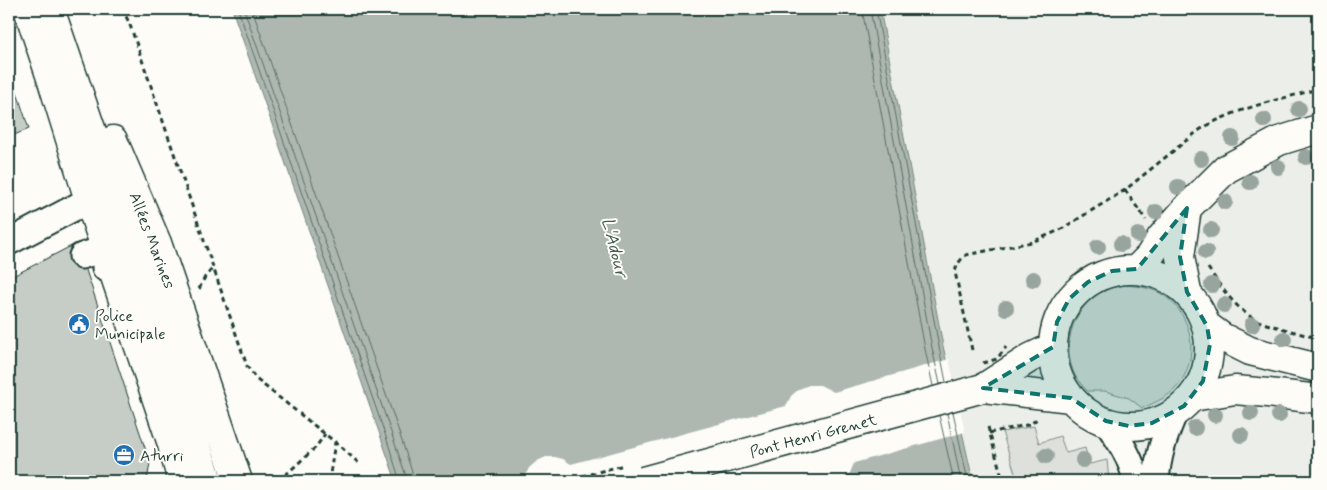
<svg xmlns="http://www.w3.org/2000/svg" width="1327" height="490" font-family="Mynerve,sans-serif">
<rect width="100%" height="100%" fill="#fdfcf7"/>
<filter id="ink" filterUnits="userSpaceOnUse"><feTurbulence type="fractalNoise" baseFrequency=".02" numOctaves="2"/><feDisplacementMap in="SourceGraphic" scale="10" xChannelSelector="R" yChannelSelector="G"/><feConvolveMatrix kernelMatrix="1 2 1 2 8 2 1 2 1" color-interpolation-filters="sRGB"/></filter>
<g filter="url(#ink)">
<path fill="#eceee9" d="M880,9H1318V481H973L943,346Z"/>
<path fill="#dde0db" stroke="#7e8e88" d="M1123,285C1136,286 1148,287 1160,293C1190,310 1200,351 1182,380C1173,395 1157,402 1142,408L1129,398L1105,391H1087C1083,386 1078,381 1075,375C1060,345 1074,305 1104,291C1109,288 1117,287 1123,285Z
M1034,426L1039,443L1060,436L1066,453L1085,448L1090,464L1107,460L1109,481H1021L1016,476L1002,432Z"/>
<path fill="#aeb8b1" stroke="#75877f" d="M232,9H880L943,346L973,481H396Z"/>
<path fill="#fdfcf7" d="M949,359L965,432L854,463L850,473L839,481H812L807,477L792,481H511L524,478L529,468L537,461L546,457H555L563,459L571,464L786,406L791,396L799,389L809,385H820L834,392Z"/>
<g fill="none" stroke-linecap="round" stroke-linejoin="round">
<path stroke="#586e66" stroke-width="1" d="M238,9L386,437L400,481
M244,9L392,435L406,476V481
M252,9L399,432L413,475L414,481
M862,9L925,349L933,386
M870,9L932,348L940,384
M876,9L939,347L946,382
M953,412L968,481
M947,413L961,481
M939,415L954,481"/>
</g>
<path fill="#c6cdc7" stroke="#1f3d34" d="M9,68L29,129L9,137Z
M77,243L150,463L147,481H9V278Z
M1318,477V481H1288Z"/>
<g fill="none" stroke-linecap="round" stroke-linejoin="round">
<g stroke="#1f3d34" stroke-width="29">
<path id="minor" d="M9,242L89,200
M82,256L106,248L105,268
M1106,421C1119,440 1132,459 1136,481
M1156,481C1158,455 1164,438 1174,414"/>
</g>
<g stroke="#1f3d34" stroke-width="31">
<path id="major" d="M28,9L52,81L60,97
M50,9L125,228L208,481
M52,81L89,200L171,441L182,481
M113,140L157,243L238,481
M1187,208L1180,257L1187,292
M1137,269L1149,257L1161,238L1187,208L1226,169L1279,141L1318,129
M1053 348a78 78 0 1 1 156 0a78 78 0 1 1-156 0Z
M1207,326L1222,337L1250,351L1318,368
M983,388L1071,398
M983,388L1030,358L1053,347
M1192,397L1235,390L1268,393L1318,399"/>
</g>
<path stroke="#1f3d34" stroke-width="3" stroke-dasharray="5 4" stroke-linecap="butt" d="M121,9L125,14L130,25L247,366L256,379L335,442L361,465
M1125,190L1146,220
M1208,268C1221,287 1236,310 1258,321C1268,325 1278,327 1288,330C1298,333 1308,336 1318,338
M199,289L205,277L214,267
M972,350L955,272C957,264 960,260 966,255L1032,242L1060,230L1125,190L1198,131C1234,108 1278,100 1318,89
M988,427L1003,481
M989,433L1031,424L1038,418
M260,480H280L316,447L325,434
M329,481L335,442"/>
<use href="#minor" stroke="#fdfcf7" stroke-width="25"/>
<use href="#major" stroke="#fdfcf7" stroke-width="28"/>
<g stroke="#1f3d34" stroke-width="31" stroke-linecap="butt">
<path id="major-bridge" d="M643,481L983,388"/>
</g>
<path stroke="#1f3d34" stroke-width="3" stroke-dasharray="5 4" stroke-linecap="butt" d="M983,363L997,359L1006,347
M564,481L624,465"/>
<use href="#major-bridge" stroke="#fdfcf7" stroke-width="28"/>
</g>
<g fill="#98a59e">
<circle cx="1299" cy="109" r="8"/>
<circle cx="1264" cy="120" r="8"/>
<circle cx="1232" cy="138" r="8"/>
<circle cx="1306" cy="157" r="8"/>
<circle cx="1201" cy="159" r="8"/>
<circle cx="1278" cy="167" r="8"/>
<circle cx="1250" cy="182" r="8"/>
<circle cx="1178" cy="187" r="8"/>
<circle cx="1225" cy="202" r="8"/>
<circle cx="1156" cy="212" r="8"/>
<circle cx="1211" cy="230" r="8"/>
<circle cx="1138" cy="235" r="8"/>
<circle cx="1121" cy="244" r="8"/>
<circle cx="1098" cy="247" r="8"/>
<circle cx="1206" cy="252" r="8"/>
<circle cx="1033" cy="279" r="8"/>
<circle cx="1212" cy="285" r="8"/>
<circle cx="1224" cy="305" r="8"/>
<circle cx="1006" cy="308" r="8"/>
<circle cx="1252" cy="325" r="8"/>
<circle cx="1284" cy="339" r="8"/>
<circle cx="1251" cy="413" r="8"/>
<circle cx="1215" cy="415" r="8"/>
<circle cx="1279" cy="415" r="8"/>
<circle cx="1195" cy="428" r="8"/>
<circle cx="1241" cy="435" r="8"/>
<circle cx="1046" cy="456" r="8"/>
<circle cx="1083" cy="460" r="8"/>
</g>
</g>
<path fill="#0f766e" fill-opacity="0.2" stroke="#0f766e" stroke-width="4" stroke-dasharray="10 6" stroke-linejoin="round" d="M1187,208L1180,257L1187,292L1207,326L1210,344L1203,381L1184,406L1152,423L1129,426L1106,421L1071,398L983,388L1053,347L1057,322L1069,299L1088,282L1112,271L1137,269Z"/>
<defs>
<g id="civic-disc" transform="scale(1.125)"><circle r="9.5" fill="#1f6fb2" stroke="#fdfcf7"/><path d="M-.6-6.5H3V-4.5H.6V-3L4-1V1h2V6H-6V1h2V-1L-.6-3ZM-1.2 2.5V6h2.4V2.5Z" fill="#fff"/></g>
<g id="office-disc" transform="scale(1.125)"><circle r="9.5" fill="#1f6fb2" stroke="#fdfcf7"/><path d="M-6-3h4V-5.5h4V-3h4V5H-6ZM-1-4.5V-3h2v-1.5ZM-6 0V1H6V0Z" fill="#fff"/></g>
</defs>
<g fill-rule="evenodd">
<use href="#civic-disc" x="79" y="324"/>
<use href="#office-disc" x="124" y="455"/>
</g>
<g text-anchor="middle" stroke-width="4" stroke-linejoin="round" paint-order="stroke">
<g font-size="16" fill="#1f3d34" stroke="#fdfcf7">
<text transform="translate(153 240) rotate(69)" y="6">Allées Marines</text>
<text transform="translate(813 435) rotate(-15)" y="6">Pont Henri Grenet</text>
</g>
<g font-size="16" fill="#1f3d34" stroke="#fdfcf7" text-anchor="start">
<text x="95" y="321">Police<tspan x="95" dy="18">Municipale</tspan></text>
<text x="140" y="461">Aturri</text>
</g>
<g font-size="18" font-style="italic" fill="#435c53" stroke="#fdfcf7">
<text transform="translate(615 247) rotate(76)" y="6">L'Adour</text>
</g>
</g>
<rect width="1327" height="490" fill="none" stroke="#fdfcf7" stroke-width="30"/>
<rect x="15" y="15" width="1297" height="460" fill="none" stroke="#1f3d34" stroke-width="2" filter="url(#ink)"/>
</svg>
